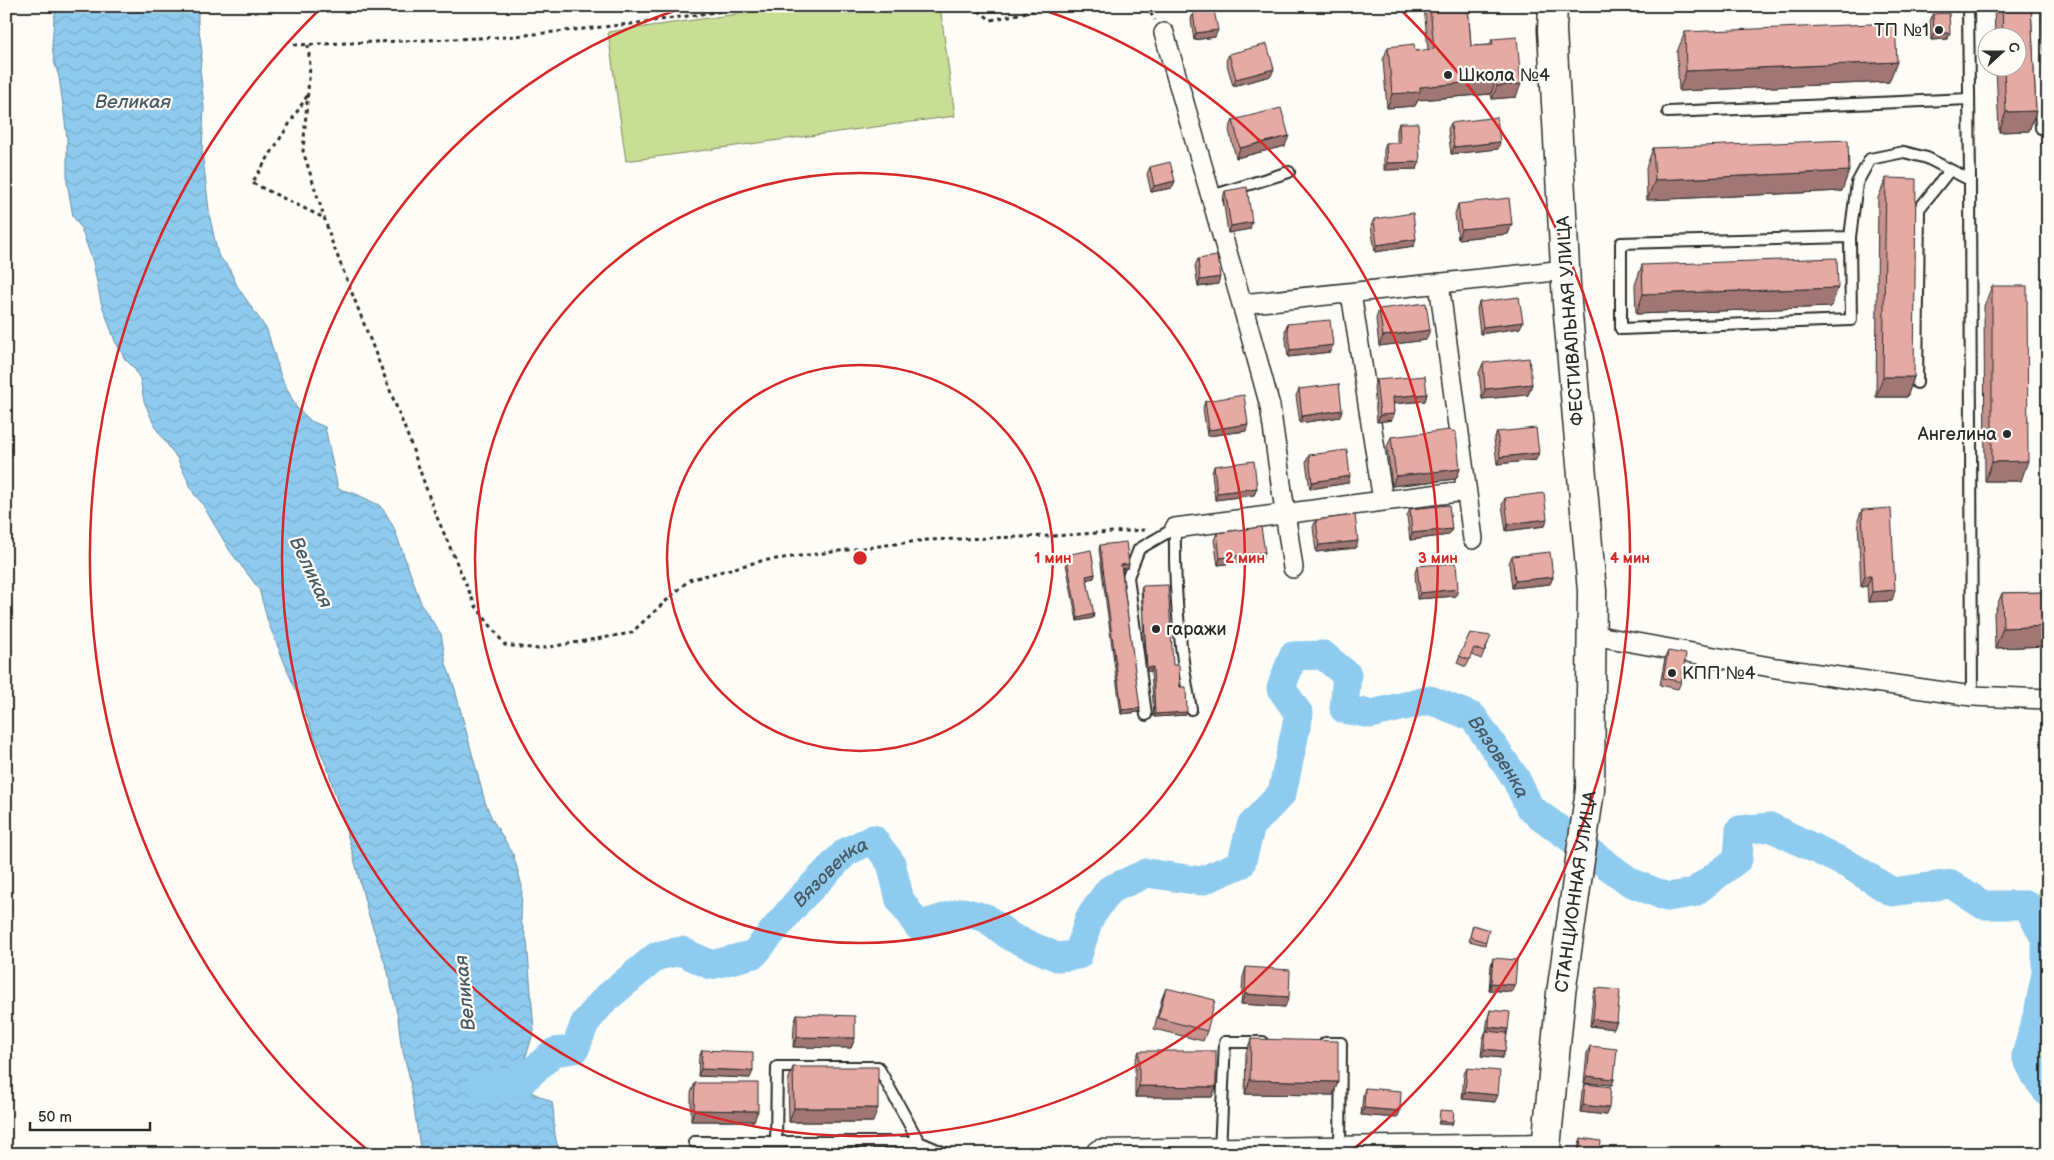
<svg xmlns="http://www.w3.org/2000/svg" width="2054" height="1160" font-family="'Balsamiq Sans',sans-serif">
<defs>
<pattern id="garden-furrows" width="10" height="10" patternUnits="userSpaceOnUse" patternTransform="scale(1.25)"><rect width="10" height="10" fill="#c8de94"/><path d="M-1 1l2-2M0 10L10 0M9 11l2-2" fill="none" stroke="#acbf80"/></pattern>
<pattern id="water-waves" width="16" height="10" patternUnits="userSpaceOnUse" patternTransform="scale(1.25)"><rect width="16" height="10" fill="#8ecbee"/><path d="M0 5q4-4 8 0t8 0" fill="none" stroke="#7baecc"/></pattern>
</defs>
<rect width="100%" height="100%" fill="#fdfcf7"/>
<filter id="ink" filterUnits="userSpaceOnUse"><feTurbulence type="fractalNoise" baseFrequency=".02" numOctaves="2"/><feDisplacementMap in="SourceGraphic" scale="10" xChannelSelector="R" yChannelSelector="G"/><feConvolveMatrix kernelMatrix="1 2 1 2 8 2 1 2 1" color-interpolation-filters="sRGB"/></filter>
<g filter="url(#ink)">
<path fill="#c8de94" stroke="#7a8460" d="M795,6H940L955,116L626,161L608,32Z"/>
<path fill="url(#garden-furrows)" stroke="#7a8460" d="M2044,867H2048V941L2037,906Z
M2048,998V1082C2023,1046 2042,1035 2048,998Z"/>
<path fill="url(#water-waves)" stroke="#668ba0" d="M57,6H198V23L202,52L200,69L204,107L202,151L210,218L218,255L229,268L237,286L267,330L281,377L296,407L311,421L325,427L338,489L354,493L379,505L385,512L394,528L422,606L441,634L446,664L454,686L485,802L492,819L513,854L522,886L521,921L527,941L534,1031L525,1059L522,1081L531,1092L552,1102C556,1120 551,1138 562,1154H421L409,1075L401,1044L398,1018L388,972L368,913L351,847L328,770L268,622L259,589L230,551L201,502L194,494L177,458L155,427L144,401L140,379L134,368L125,359L115,341L101,302L93,262L81,228L73,216L67,182V138L62,98L59,77L54,61L52,46L54,18Z"/>
<g fill="none" stroke-linecap="round" stroke-linejoin="round">
<path stroke="#8ecbee" stroke-width="29" id="s1" d="M482,1085L522,1081L554,1052L575,1049L585,1023L604,1000L657,956L681,951L711,965L754,954L799,900L846,852L873,839L891,863L900,900L918,926L963,912L986,918L1011,937L1057,957L1078,955L1089,919L1109,890L1147,873L1201,881L1241,864L1251,826L1282,793L1299,714L1281,688L1293,656L1323,655L1347,675L1344,709L1371,714L1430,700L1473,717L1516,779L1530,808L1630,882L1667,897L1693,893L1738,859L1740,830L1770,827L1851,866L1892,892L1951,884L1983,905H2027L2046,940V973L2039,1009L2026,1056L2037,1078L2048,1093"/>
<g stroke="#2b2b2b" stroke-width="14">
<path id="lane" d="M1968,6L1970,180
M2036,6L2041,128L2048,127
M1668,112L1969,99
M1212,199L1221,193L1289,172
M1850,237L1851,320L1621,329V243L1850,237L1857,183L1870,159L1904,152L1927,158L1970,180L1972,696
M1917,383L1919,209L1950,170
M1175,528C1174,589 1179,648 1191,709
M1146,715L1128,577L1139,549L1175,528
M1325,1043H1341L1340,1150
M694,1142H919
M776,1142L777,1067H878L919,1142L947,1154
M1220,1151L1225,1042H1263"/>
</g>
<g stroke="#2b2b2b" stroke-width="22">
<path id="street" d="M1164,33L1242,304
M1439,283L1473,539
M1351,293L1383,501L1466,491
M1175,528L1383,501
M1293,568L1270,406L1242,304L1565,270
M1592,635L1776,668L1972,696L2048,699"/>
</g>
<g stroke="#2b2b2b" stroke-width="31">
<g id="primary">
<path id="s2" d="M1100,1154L1546,1148L1561,993L1590,790L1592,591L1567,303L1552,30L1553,6"/>
</g>
</g>
<path stroke="#2b2b2b" stroke-width="3" stroke-dasharray="4 4" stroke-linecap="butt" d="M972,6L991,20L1049,7L1086,6
M1146,6L1155,20
M294,45L506,37L631,24L758,6
M308,45L310,66L303,151L332,242L409,439L433,508L475,605L505,645L538,649L631,633L689,580L761,561L927,540L1051,536L1146,530
M307,96L252,183L324,218"/>
<use href="#lane" stroke="#fdfcf7" stroke-width="10"/>
<use href="#street" stroke="#fdfcf7" stroke-width="19"/>
<use href="#primary" stroke="#fdfcf7" stroke-width="28"/>
</g>
<path fill="#c5928d" stroke="#2b2b2b" d="M1424,6H1468L1471,46L1490,45L1492,39L1516,97L1492,99L1491,94L1418,100L1415,106L1387,108L1383,60L1388,47L1415,51L1428,50Z
M1994,6H2031L2036,111L2029,131L1999,132L1996,68H2016V38H1995Z
M1193,13L1215,37L1194,40L1191,20Z
M1933,14L1950,33L1947,39L1931,40L1930,21Z
M1685,32L1889,82L1679,91L1677,52Z
M1229,54L1271,76L1233,86L1226,61Z
M1233,120L1285,146L1236,158L1229,130Z
M1399,123L1417,169L1384,170V150L1386,143H1397V130Z
M1451,123L1498,149L1451,154L1448,129Z
M2048,140V188L2046,145Z
M1653,148L1842,191L1647,200L1646,168Z
M1150,167L1175,181L1172,188L1151,192L1147,174Z
M1886,179L1914,377L1907,397H1876L1878,198Z
M1225,191L1250,229L1228,233L1223,198Z
M1458,204L1512,224L1508,234L1458,239L1455,214Z
M1374,219L1414,246L1375,252L1371,226Z
M1198,259L1218,284L1198,287L1195,266Z
M1642,265L1831,307L1636,314L1635,285Z
M1992,286L2021,481H1985L1984,306Z
M1479,302L1520,328L1480,334L1477,309Z
M1379,309L1426,340L1379,346L1376,319Z
M1287,324L1330,352L1288,357L1285,331Z
M1483,363L1532,384L1528,395L1482,399L1479,373Z
M1376,380L1427,394L1425,401L1393,404L1394,414L1392,420L1377,422L1374,387Z
M1299,389L1340,417L1300,423L1296,396Z
M1205,401L1246,431L1207,436L1203,408Z
M1497,432L1536,460L1497,464L1494,439Z
M1391,437L1460,469L1456,479L1392,486L1387,447Z
M1309,455L1348,483L1310,489L1306,462Z
M1214,466L1257,488L1254,495L1215,500L1212,473Z
M1505,498L1545,526L1506,531L1502,505Z
M1410,509L1449,535L1410,540L1407,516Z
M1862,510L1892,601L1868,602L1867,586L1861,587L1858,520Z
M1316,520L1356,548L1316,552L1313,527Z
M1217,533L1265,552L1262,559L1218,565L1214,540Z
M1100,545L1129,564L1128,568H1122L1139,712L1121,714L1099,549Z
M1066,555L1095,574L1094,578L1087,579L1093,618L1077,621L1065,559Z
M1512,556L1553,577L1550,584L1512,588L1509,563Z
M1417,566L1456,596L1417,599L1415,573Z
M1142,586L1173,665L1180,687L1186,715L1154,717L1151,671H1146L1141,589Z
M2048,592V646L1995,648L1994,613L2002,593Z
M1470,633L1488,643L1481,659L1472,655L1466,667L1457,663Z
M1668,651L1681,682L1678,689L1660,685L1665,658Z
M1473,925L1486,942L1485,945L1469,941Z
M1493,958L1512,992L1489,990L1491,965Z
M1246,967L1285,1007L1241,1004L1243,977Z
M1166,988L1207,1031L1203,1041L1154,1029L1162,998Z
M1596,988L1614,1029L1590,1026L1593,995Z
M1490,1010L1508,1029L1507,1033L1505,1051L1502,1058L1481,1056L1483,1038L1486,1031L1488,1017Z
M797,1014L855,1038L851,1048L793,1047L794,1025Z
M1251,1039L1338,1082L1333,1095L1245,1094L1246,1053Z
M1590,1046L1614,1079L1612,1085L1584,1083L1587,1053Z
M702,1050L750,1078L698,1076L699,1057Z
M1139,1051L1216,1087L1212,1097H1135V1061Z
M793,1067L873,1122H789L788,1081Z
M1467,1068L1495,1102L1462,1099L1464,1074Z
M695,1083L754,1121H691V1093Z
M1585,1084L1606,1115L1580,1112L1582,1091Z
M1365,1088L1400,1111L1397,1118L1361,1115L1363,1095Z
M1581,1138L1600,1154H1577L1579,1145Z"/>
<path fill="#a07773" stroke="#2b2b2b" d="M1218,30L1215,37L1194,40L1196,33Z
M1934,33H1950L1947,39L1931,40Z
M1897,62L1889,82L1679,91L1686,71Z
M1274,69L1271,76L1233,86L1236,79Z
M1496,80L1491,94L1418,100L1415,106L1387,108L1392,94L1420,87Z
M1521,84L1516,97L1492,99L1497,86Z
M2036,111L2029,131L1999,132L2006,112Z
M1289,136L1285,146L1236,158L1240,148Z
M1500,142L1498,149L1451,154L1454,147Z
M1420,162L1417,169L1384,170L1387,163Z
M1849,171L1842,191L1647,200L1655,180Z
M1175,181L1172,188L1151,192L1154,186Z
M1252,222L1250,229L1228,233L1231,226Z
M1512,224L1508,234L1458,239L1461,229Z
M1416,239L1414,246L1375,252L1377,245Z
M1220,277L1218,284L1198,287L1200,280Z
M1838,288L1831,307L1636,314L1643,294Z
M1523,322L1520,328L1480,334L1483,327Z
M1430,330L1426,340L1379,346L1383,336Z
M1333,345L1330,352L1288,357L1290,350Z
M1883,377H1914L1907,397H1876Z
M1532,384L1528,395L1482,399L1485,389Z
M1427,394L1425,401L1390,404L1393,397Z
M1342,410L1340,417L1300,423L1302,416Z
M1394,414L1392,420L1377,422L1380,415Z
M1248,424L1246,431L1207,436L1209,430Z
M1539,453L1536,460L1497,464L1500,457Z
M2028,461L2021,481H1985L1992,462Z
M1460,469L1456,479L1392,486L1396,476Z
M1350,476L1348,483L1310,489L1312,482Z
M1257,488L1254,495L1215,500L1217,493Z
M1547,519L1545,526L1506,531L1508,524Z
M1452,529L1449,535L1410,540L1412,533Z
M1358,541L1356,548L1316,552L1319,545Z
M1265,552L1262,559L1218,565L1220,558Z
M1129,564L1128,568L1120,569L1121,565Z
M1095,574L1094,578L1085,580L1086,576Z
M1865,576H1871L1867,586L1861,587Z
M1553,577L1550,584L1512,588L1515,581Z
M1458,589L1456,596L1417,599L1420,593Z
M1895,590L1892,601L1868,602L1872,592Z
M1094,614L1093,618L1077,621L1078,618Z
M2048,626V646L1995,648L2003,628Z
M1153,667L1151,671H1146L1147,668Z
M1140,708L1139,712L1121,714L1122,710Z
M1187,712L1186,715L1154,717L1155,714Z
M1491,983L1515,985L1512,992L1489,990Z
M1245,994L1289,997L1285,1007L1241,1004Z
M1593,1019L1617,1022L1614,1029L1590,1026Z
M1489,1027L1508,1029L1506,1036L1486,1034Z
M797,1037L855,1038L851,1048L793,1047Z
M1484,1049L1505,1051L1502,1058L1481,1056Z
M701,1069L753,1071L750,1078L698,1076Z
M1587,1076L1614,1079L1612,1085L1584,1083Z
M1250,1080L1338,1082L1333,1095L1245,1094Z
M1139,1086L1216,1087L1212,1097H1135Z
M1465,1092L1498,1095L1495,1102L1462,1099Z
M1583,1105L1609,1108L1606,1115L1580,1112Z
M794,1108H878L873,1122H789Z
M1364,1108L1400,1111L1397,1118L1361,1115Z
M694,1110L758,1111L754,1121H691Z
M1439,1121L1453,1122L1452,1125L1438,1124Z"/>
<path fill="#e5aaa4" stroke="#2b2b2b" d="M1430,6H1468L1471,46L1493,45L1492,39L1517,37L1521,84L1497,86L1496,80L1420,87V92L1392,94L1388,47L1414,44L1415,51L1434,49Z
M2002,6H2031L2036,111L2006,112L2004,68H2016V38H2003Z
M1214,10L1218,30L1196,33L1193,13Z
M1949,13L1950,33H1934L1933,14Z
M1895,23L1897,62L1686,71L1685,32Z
M1267,44L1274,69L1236,79L1229,54Z
M1281,108L1289,136L1240,148L1233,120Z
M1497,117L1500,142L1454,147L1451,123Z
M1399,123H1418L1420,162L1387,163L1386,143H1400Z
M1848,140L1849,171L1655,180L1653,148Z
M1170,162L1175,181L1154,186L1150,167Z
M1886,178L1916,179L1914,377H1883Z
M1247,187L1252,222L1231,226L1225,191Z
M1509,198L1512,224L1461,229L1458,204Z
M1413,213L1416,239L1377,245L1374,219Z
M1217,256L1220,277L1200,280L1198,259Z
M1837,258L1838,288L1643,294L1642,265Z
M1992,286H2027L2028,461L1992,462Z
M1519,297L1523,322L1483,327L1479,302Z
M1426,303L1430,330L1383,336L1379,309Z
M1330,320L1333,345L1290,350L1287,324Z
M1529,358L1532,384L1485,389L1483,363Z
M1425,376L1427,394L1393,397L1394,414L1380,415L1376,380Z
M1339,384L1342,410L1302,416L1299,389Z
M1244,395L1248,424L1209,430L1205,401Z
M1536,428L1539,453L1500,457L1497,432Z
M1449,430L1456,432L1460,469L1396,476L1391,437Z
M1347,450L1350,476L1312,482L1309,455Z
M1254,461L1257,488L1217,493L1214,466Z
M1544,493L1547,519L1508,524L1505,498Z
M1449,505L1452,529L1412,533L1410,509Z
M1891,508L1895,590L1872,592L1871,576H1865L1862,510Z
M1355,515L1358,541L1319,545L1316,520Z
M1261,527L1265,552L1220,558L1217,533Z
M1126,542L1129,564L1121,565L1140,708L1122,710L1100,545Z
M1091,550L1095,574L1086,576L1094,614L1078,618L1066,555Z
M1550,552L1553,577L1515,581L1512,556Z
M1456,563L1458,589L1420,593L1417,566Z
M1168,585L1173,665H1179L1180,687H1186L1187,712L1155,714L1153,667L1147,668L1142,586Z
M2048,592V626L2003,628L2002,593Z
M1470,633L1491,636L1484,652L1474,648L1469,660L1459,656Z
M1668,651L1686,654L1681,682L1663,678Z
M1473,925L1489,930L1486,942L1470,937Z
M1493,958L1517,960L1515,985L1491,983Z
M1246,967L1290,970L1289,997L1245,994Z
M1166,988L1215,1000L1207,1031L1158,1018Z
M1596,988L1620,990L1617,1022L1593,1019Z
M1490,1010L1510,1012L1508,1029L1489,1027Z
M797,1014L855,1016V1038L797,1037Z
M1486,1031L1507,1033L1505,1051L1484,1049Z
M1251,1039L1338,1041V1082L1250,1080Z
M1590,1046L1617,1049L1614,1079L1587,1076Z
M702,1050L753,1052V1071L701,1069Z
M1139,1051H1216V1087L1139,1086Z
M793,1067H878V1108H794Z
M1467,1068L1500,1071L1498,1095L1465,1092Z
M695,1083H758V1111L694,1110Z
M1585,1084L1611,1087L1609,1108L1583,1105Z
M1365,1088L1401,1091L1400,1111L1364,1108Z
M1440,1110L1454,1111L1453,1122L1439,1121Z
M1581,1138L1601,1141L1600,1154H1579Z"/>
</g>
<g fill="none" stroke="#d62828" stroke-width="2.5">
<circle cx="860" cy="558" r="193"/>
<circle cx="860" cy="558" r="385"/>
<path d="M1034 7A578 578 0 1 1 686 7"/>
<path d="M370 1152A770 770 0 0 1 320 9M1400 9A770 770 0 0 1 1350 1152"/>
</g>
<g fill="#2b2b2b" stroke="#fdfcf7" stroke-width="2">
<circle cx="1939" cy="30" r="5"/>
<circle cx="1448" cy="75" r="5"/>
<circle cx="2007" cy="434" r="5"/>
<circle cx="1156" cy="629" r="5"/>
<circle cx="1672" cy="673" r="5"/>
</g>
<g text-anchor="middle" stroke-width="4.5" stroke-linejoin="round" paint-order="stroke">
<g font-size="18" fill="#2b2b2b" stroke="#fdfcf7" text-anchor="start">
<text x="1929" y="36" text-anchor="end">ТП №1</text>
<text x="1458" y="81">Школа №4</text>
<text x="1997" y="440" text-anchor="end">Ангелина</text>
<text x="1166" y="635">гаражи</text>
<text x="1682" y="679">КПП №4</text>
</g>
<g font-size="18" fill="#2b2b2b" stroke="#fdfcf7">
<text transform="translate(1570 321) rotate(-94)" y="6">ФЕСТИВАЛЬНАЯ УЛИЦА</text>
<text dy="6" stroke="none"><textPath href="#s2" startOffset="704">СТАНЦИОННАЯ УЛИЦА</textPath></text>
</g>
<g font-size="19" font-style="italic" fill="#495b66" stroke="#fdfcf7">
<text x="133" y="108">Великая</text>
<text transform="translate(312 572) rotate(65)" y="7">Великая</text>
<text dy="7" stroke="none"><textPath href="#s1" startOffset="1495">Вязовенка</textPath></text>
<text dy="7" stroke="none"><textPath href="#s1" startOffset="446">Вязовенка</textPath></text>
<text transform="translate(464 993) rotate(-96)" y="7">Великая</text>
</g>
</g>
<circle cx="860" cy="558" r="8" fill="#d62828" stroke="#fdfcf7" stroke-width="2.5"/>
<g font-size="15" text-anchor="middle" font-weight="bold" fill="#d62828" stroke="#fdfcf7" stroke-width="4.5" stroke-linejoin="round" paint-order="stroke">
<text x="1053" y="563">1 мин</text>
<text x="1245" y="563">2 мин</text>
<text x="1438" y="563">3 мин</text>
<text x="1630" y="563">4 мин</text>
</g>
<rect width="2054" height="1160" fill="none" stroke="#fdfcf7" stroke-width="25"/>
<rect x="12" y="12" width="2029" height="1135" fill="none" stroke="#2b2b2b" stroke-width="2" filter="url(#ink)"/>
<g transform="translate(2002 52) rotate(69)"><circle r="24" fill="#fdfcf7" stroke="#a9a8a5"/>
<path d="M0-4L9 19L0 12L-9 19Z" fill="#2b2b2b"/>
<text y="-8" font-size="14" font-weight="bold" text-anchor="middle" fill="#2b2b2b">С</text>
</g>
<path d="M30 1122v8h120v-8" fill="none" stroke="#2b2b2b" stroke-width="2.5"/>
<text x="38" y="1122" font-size="15" fill="#2b2b2b" stroke="#fdfcf7" stroke-width="4" paint-order="stroke">50 m</text>
</svg>
